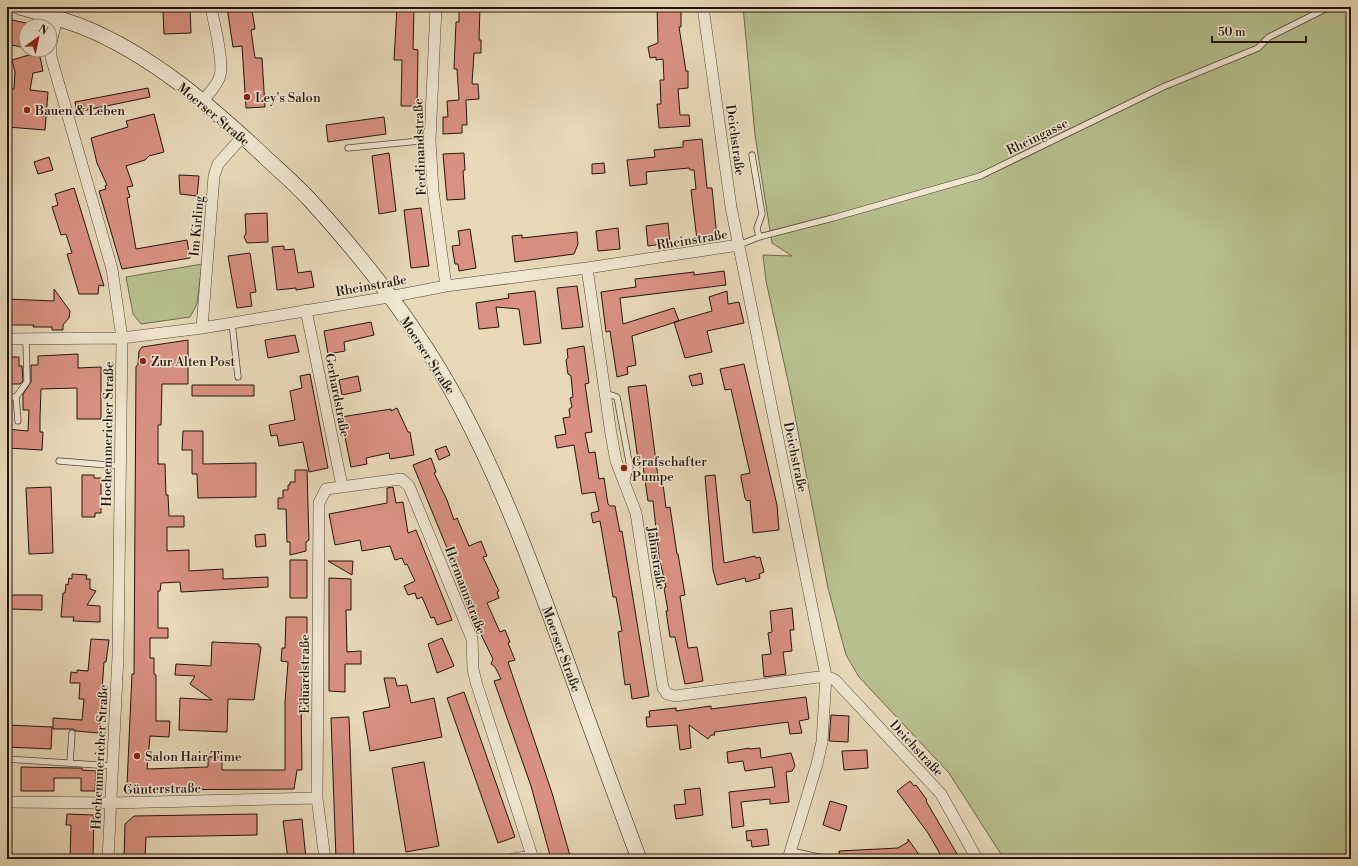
<svg xmlns="http://www.w3.org/2000/svg" width="1358" height="866" font-family="'Libre Bodoni',serif">
<rect width="100%" height="100%" fill="#e8d9b8"/>
<filter id="stains"><feTurbulence type="fractalNoise" baseFrequency=".005" numOctaves="4"/><feColorMatrix values="0 0 0 0 .2 0 0 0 0 .09 0 0 0 0 .02 0 0 0 .5 -.17"/></filter>
<radialGradient id="worn" r=".72"><stop offset=".6" stop-color="#630" stop-opacity="0"/><stop offset="1" stop-color="#630" stop-opacity=".3"/></radialGradient>
<path fill="#b7bf8e" stroke="#6c6a4d" d="M743,7H1351V859H1004L949,773L859,677L846,655L828,588L790,390L766,281L763,255L792,256L772,243L755,135Z
M202,264L197,304L190,317L141,324L133,314L126,277Z"/>
<path fill="#da9182" stroke="#22140c" d="M165,7H190L191,33L164,34L163,11H165Z
M227,7H248L249,10H252L255,29L251,30L255,58H262L265,107L246,108L242,46L233,47Z
M397,7H414L413,49L418,50L417,106H401L402,60H394Z
M459,7H480L479,40H481V53H474L472,84H478L479,99L466,100L467,125H462V133L443,134V117H448L447,101L459,100L457,69H454L456,22H459Z
M657,7H678V11H681V27H679L686,71H688V88L678,89L680,115H689L690,126L659,128L657,104H661L660,80H664L663,59L656,60V57L650,58L648,47L658,43Z
M7,19L26,23V48L7,44Z
M39,52L43,71L33,73L30,90L48,92L45,130L7,127V89H14L15,72L12,60Z
M148,88L150,97L77,112L75,102Z
M154,114L164,152L149,156L145,160L126,166L133,186L127,187L130,197L127,198L136,249L187,240L190,258L122,269L99,191L106,189L105,186L107,185L97,163L91,138L128,127L126,121Z
M384,117L386,134L328,142L326,125Z
M702,139L707,188H712L717,238L697,240L691,190L696,189L694,170H690L689,168L646,172L647,184L630,186L627,160L655,157L654,150L683,147V141Z
M389,153L396,211L379,214L372,156Z
M464,153L465,170L463,171L465,199L447,200L443,154Z
M49,157L53,170L38,174L34,162Z
M604,163L605,173L592,174V164Z
M179,175L199,176L197,196L180,194Z
M74,188L104,286L99,285L98,294H79L67,254L72,253L66,234L61,235L52,207L58,205L55,194Z
M421,208L429,266L411,268L404,210Z
M267,213L268,242L247,243L244,237L246,233L245,214Z
M668,223L670,243L648,246L646,226Z
M618,228L620,249L598,251L596,231Z
M470,229L476,268L459,271L458,264H455L452,246L460,245L458,231Z
M577,232L578,244L574,254L515,262L512,236L522,235V238Z
M284,246V250L294,249L298,273L311,271L314,287L296,290V288L277,290L272,247Z
M250,253L256,292L250,293L252,306L237,308L228,256Z
M724,271L726,285L620,298L623,324L674,308L679,321L632,336L636,365L627,367L628,374L617,377L610,331L606,332L601,292L636,287L635,279L694,272V275Z
M577,286L583,327L562,329L557,288Z
M54,289L70,311L69,318L63,325V330H52V327H33L34,325H7V299L54,301Z
M535,291L541,343L524,345L519,309L496,307L499,327L479,329L476,303L509,298L508,294Z
M727,291L728,304L739,302L744,323L707,331L712,352L685,358L674,322L712,311L709,297Z
M371,322L374,335L344,342L345,351L328,354L324,331Z
M295,335L299,352L268,358L265,340Z
M188,340V384H162L161,425H158V464H165L166,495H168L169,516H184V527H167V551L189,550V571L223,569V579L268,577V587L181,592L180,582L161,583L160,591H158V628H168V638H150V658H154V674L156,675V721H170L169,737L150,736L147,769L208,767V757L222,756V770H285V702L288,662L281,661L282,648H285L286,617H307V649H304L301,702L302,770H297L294,789L132,790L127,785L132,674H134L136,367L138,364L139,351L142,347Z
M584,346L589,383L585,384L592,432L585,433L589,453L595,452L599,479L604,478L608,504L610,506H615L620,532L622,531L649,696L632,699L630,684L625,685L618,632L622,631L616,597H613L600,521L593,523L591,513L599,511L595,492L582,494L574,445L557,448L555,436L566,434L563,418L570,417L569,409L572,407L570,398L573,397L571,376L568,374L566,360L568,358L567,349Z
M78,354V368L101,367V419H77V388L41,389L40,418V432H43L42,450L7,448V429L28,431L29,410H23V394L31,382V365H38V356Z
M7,357H19V366H22L23,381L20,384H7Z
M744,364L777,505L779,530L753,533L750,500L747,501L745,498L741,478V475L750,473L731,389L725,390L720,369Z
M701,373L703,384L692,386L689,376Z
M310,374L328,468L309,472L303,442L279,446L277,435L271,436L269,425L295,420L290,391L302,388L300,376Z
M358,376L361,391L342,395L339,380Z
M192,385H254V396H192Z
M646,385L658,477L662,476L666,508L670,507L677,554H678L685,595L680,596L688,648L697,647L703,681L685,684L675,637H670L666,611H668L664,588L666,587L659,557L653,501H648L643,466L639,467L628,387Z
M397,408L408,432H410L414,455L390,459L389,453L366,458L367,464L351,467L341,417L391,409V411Z
M183,431H203V464L256,463V497L198,498L197,474H192V450H182Z
M446,446L450,455L439,460L435,450Z
M431,458L436,472L434,473L447,500L454,520L457,518L469,546L481,541L487,556L483,557L499,591L497,592L499,598L487,603L500,632L505,630L510,642L508,643L515,660L508,662L552,793L571,859H551L531,786L494,681L501,679L495,667L491,664L493,659L470,612L472,609L413,465Z
M295,470H307L309,540L306,542V551L290,555V542H287L286,509H278V498H283V490H288V485H290V482H295Z
M82,475H94V478H101V513H95V517H82Z
M715,475L724,563L755,556L756,558L760,557L764,572L759,574L760,578L746,582L745,578L717,585L713,570L705,476Z
M51,487L53,553L29,554L26,488Z
M393,487L396,503L403,502L408,533L416,530L452,620L437,625L434,617L431,618L422,597L417,599L415,593L408,595L404,586L415,581L407,564L405,565L402,558L395,560L390,546L362,551L360,540L335,545L329,514L387,503V488Z
M265,534L266,546L256,547L255,535Z
M290,560H307V598H290Z
M328,561H353L352,575Z
M72,574L87,575L86,579H90V589L96,591L87,605L100,606V622L73,621L74,617H61L63,593H65L66,584L68,585L69,578L72,579Z
M329,578L351,579V610H346L347,652L361,651V664H345V692L329,691Z
M10,595H42V610L10,609Z
M792,608L794,630H790L792,651L783,652L786,674L764,677L762,655L771,654L768,633L772,632L770,611Z
M442,638L454,666L437,673L428,644Z
M91,639L109,640L106,662H104L99,733L76,731L73,729H53V718L82,720L84,699H79L80,683H70L71,672L77,673V670L88,671Z
M212,642L259,644V647H261L254,700L228,699L227,732L179,730L180,698L212,700L190,684L195,676L175,675L176,664L211,666Z
M384,678H395L397,686L407,685L411,703L434,698L442,737L370,751L363,712L390,707Z
M464,692L515,837L498,843L447,698Z
M806,697L809,719L799,721L802,733L790,734L788,722L714,732L715,735H711L708,739L689,725L691,748L680,750L677,725L647,727L646,717H650L649,711L676,708V711L711,706V709Z
M831,715L849,716L848,742L829,741Z
M349,717L354,859H336L331,718Z
M7,725L52,727L51,749L7,747Z
M749,748V749L760,748L761,758L791,753L795,766L792,771L786,772L789,802L770,804V799L741,802L744,826L732,828L729,792L775,787L772,767L745,771L743,761L728,763L727,752Z
M867,750L868,768L844,770L842,751Z
M424,762L439,846L406,852L392,768Z
M21,767L74,768H82V770L96,771L95,791H81V778H54V791H21Z
M910,781L914,786L916,785L927,800L926,801L960,859H943L928,833L897,791Z
M700,788L703,815L676,819L674,805L686,804L684,790Z
M830,801L847,806L840,831L823,825Z
M67,814L94,815L93,859H70L71,825H66Z
M257,814V835L146,837L145,859H124L125,824L134,816Z
M302,819L306,859H288L283,821Z
M767,829L769,845L752,847L751,840L747,841L746,831Z
M908,839L922,859H840L839,851L898,848L908,842Z"/>
<g fill="none" stroke-linecap="round" stroke-linejoin="round">
<g stroke="#544537" stroke-width="7">
<path id="lane" d="M348,148L430,140
M752,155L762,214L757,228L759,237
M739,245L759,237L833,218L980,176L1163,87L1258,48L1269,37L1329,7
M232,323L238,377
M605,393L617,397L630,467L626,483
M7,397H16
M18,421L16,397L27,382L26,339
M59,461L120,466
M7,759L113,766
M70,763L72,733
M791,851L828,859"/>
</g>
<g stroke="#544537" stroke-width="12">
<path id="street" d="M436,7L430,140L433,191L446,286
M703,7L731,207L826,676L835,680L941,794L977,859
M57,18L51,43V57L112,269L122,338L118,656L108,859
M202,102C208,94 217,86 220,76C224,62 214,23 211,7
M587,268L611,434L616,461L636,513L663,688L667,694L675,696L826,676L822,742L817,764L788,859
M306,310L342,486
M202,328L214,176L218,164L243,136
M7,339L122,338L202,328L389,297L446,286L587,268L739,245
M7,802L111,803L317,798
M325,859L317,798L319,503L326,489L401,479L409,486L472,639L473,669L476,682L533,859
M513,859L532,856"/>
</g>
<g stroke="#22140c" stroke-width="16">
<path id="secondary" d="M20,7C41,13 62,19 83,27C152,55 212,107 266,158C280,171 296,185 309,199C365,260 420,331 459,404C505,490 538,581 571,673C593,735 616,797 639,859"/>
</g>
<use href="#lane" stroke="#f0e6d1" stroke-width="5.5"/>
<use href="#street" stroke="#f0e6d1" stroke-width="11"/>
<use href="#secondary" stroke="#f0e6d1" stroke-width="15"/>
</g>
<g fill="#8f2418" stroke="#f0e6d1" stroke-width="1.5">
<circle cx="247" cy="97" r="4"/>
<circle cx="27" cy="110" r="4"/>
<circle cx="143" cy="361" r="4"/>
<circle cx="624" cy="468" r="4"/>
<circle cx="137" cy="756" r="4"/>
</g>
<g text-anchor="middle" stroke-width="3" stroke-linejoin="round" paint-order="stroke">
<g font-size="13" fill="#22140c" stroke="#f0e6d1" text-anchor="start">
<text x="255" y="102">Ley's Salon</text>
<text x="35" y="115">Bauen &amp; Leben</text>
<text x="151" y="366">Zur Alten Post</text>
<text x="632" y="466">Grafschafter<tspan x="632" dy="15">Pumpe</tspan></text>
<text x="145" y="761">Salon Hair Time</text>
</g>
<g font-size="13" fill="#22140c" stroke="#f0e6d1">
<text transform="translate(214 114) rotate(40)" y="5">Moerser Straße</text>
<text transform="translate(1037 136) rotate(-26)" y="5">Rheingasse</text>
<text transform="translate(736 140) rotate(82)" y="5">Deichstraße</text>
<text transform="translate(419 147) rotate(-92)" y="5">Ferdinandstraße</text>
<text transform="translate(196 226) rotate(-85)" y="5">Im Kirling</text>
<text transform="translate(692 239) rotate(-9)" y="5">Rheinstraße</text>
<text transform="translate(371 285) rotate(-10)" y="5">Rheinstraße</text>
<text transform="translate(428 355) rotate(57)" y="5">Moerser Straße</text>
<text transform="translate(338 395) rotate(79)" y="5">Gerhardstraße</text>
<text transform="translate(107 434) rotate(-89)" y="5">Hochemmericher Straße</text>
<text transform="translate(796 457) rotate(78)" y="5">Deichstraße</text>
<text transform="translate(657 558) rotate(81)" y="5">Jahnstraße</text>
<text transform="translate(466 590) rotate(69)" y="5">Hermannstraße</text>
<text transform="translate(562 649) rotate(70)" y="5">Moerser Straße</text>
<text transform="translate(304 674) rotate(-90)" y="5">Eduardstraße</text>
<text transform="translate(917 748) rotate(47)" y="5">Deichstraße</text>
<text transform="translate(99 757) rotate(-87)" y="5">Hochemmericher Straße</text>
<text transform="translate(162 788) rotate(-1)" y="5">Günterstraße</text>
</g>
</g>
<rect width="1358" height="866" fill="none" stroke="#e8d9b8" stroke-width="24"/>
<rect x="8" y="8" width="1342" height="850" fill="none" stroke="#22140c" stroke-width="2"/>
<rect x="12" y="12" width="1334" height="842" fill="none" stroke="#22140c"/>
<g transform="translate(38 38) rotate(33)"><circle r="19" fill="#f0e6d1" stroke="#9e9282"/>
<path d="M0-3L7 15L0 10L-7 15Z" fill="#8f2418"/>
<text y="-6" font-size="11" font-weight="bold" text-anchor="middle" fill="#22140c">N</text>
</g>
<path d="M1212 36v6h94v-6" fill="none" stroke="#22140c" stroke-width="2"/>
<text x="1218" y="36" font-size="12" fill="#22140c" stroke="#f0e6d1" stroke-width="3" paint-order="stroke">50 m</text>
<rect width="100%" height="100%" filter="url(#stains)"/>
<rect width="100%" height="100%" fill="url(#worn)"/>
</svg>
